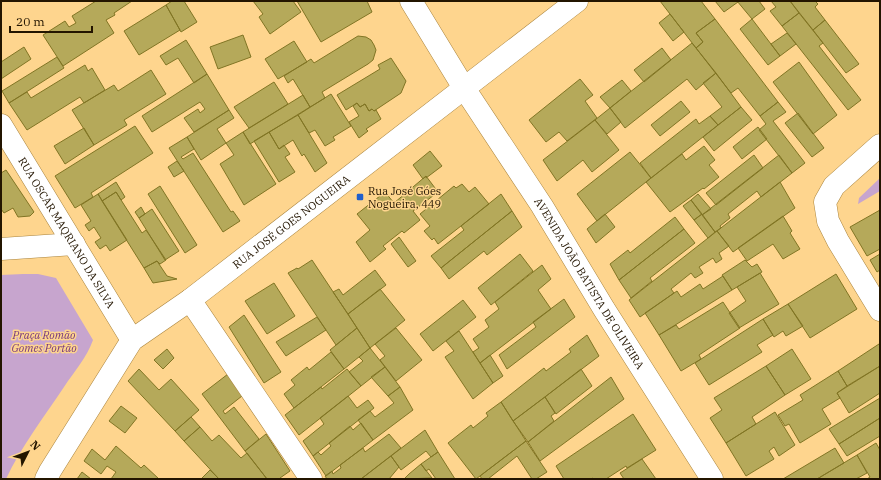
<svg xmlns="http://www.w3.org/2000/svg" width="881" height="480" font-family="'IBM Plex Serif',serif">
<rect width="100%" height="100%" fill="#fed58e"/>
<path fill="#c7a5ce" d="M880,178V191L858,204L859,198Z
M23,274H38L56,278L93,340C87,357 74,372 64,387C44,417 21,447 6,479H1V275Z"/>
<path fill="#b5a95a" stroke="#817524" d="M96,1H132L114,13L115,15L106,20L114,33L63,66L43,35L65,21L69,27L76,23L72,16Z
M172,1H184L197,22L181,32L166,5Z
M253,1H293L301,12L270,34L259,17L263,14Z
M297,1H367L372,12L321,42Z
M660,1H701L715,19L696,33L703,42L696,48Z
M715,1H737L738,2L724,12Z
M737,1H759L765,9L752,19Z
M771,1H790L799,13L782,26L770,11L776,7Z
M790,1H815L818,4L815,7L825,20L813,30Z
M166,5L180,30L139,55L124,31Z
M799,13L823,43L819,46L861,100L848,110L782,26Z
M670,14L684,32L673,41L659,23Z
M715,19L778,102L760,116L738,88L731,93L696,48L703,42L696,33Z
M752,19L780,56L768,65L740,29Z
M825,20L859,64L846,73L813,30Z
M787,33L796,44L780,56L771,44Z
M243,35L251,57L218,69L210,47Z
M358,36L366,37L371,40L374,45L376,50L373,60L368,64L322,92L325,98L310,107L293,79L288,83L284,76L311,59L314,63Z
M186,40L207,74L194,83L178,58L166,65L160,56Z
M294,41L307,62L278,79L265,59Z
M692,43L716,73L696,90L687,79L625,128L610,108Z
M24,47L31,59L1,79V62Z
M662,48L671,60L644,82L634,70Z
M57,57L64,68L9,103L2,91Z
M391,58L406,81L401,93L374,111L372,109L369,111L365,104L360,107L357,103L346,110L337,95L380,69L378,65Z
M799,62L837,115L813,134L773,82Z
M85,65L88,71L92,68L105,90L84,103L80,97L27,130L9,103L27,92L31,98Z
M151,70L166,94L124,120L127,125L94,145L72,110L114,85L118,91Z
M716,73L741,107L718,125L710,116L722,107L703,83Z
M207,74L229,110L194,132L184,118L198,109L200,113L205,109L200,102L152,132L142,116Z
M580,79L593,95L585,101L597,118L567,141L559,132L546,142L529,120Z
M622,80L631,91L610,108L600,97Z
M274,82L288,104L249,128L234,107Z
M331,94L351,126L333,137L335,140L325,146L315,130L309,133L298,115Z
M303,95L310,107L250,144L243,132Z
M681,101L690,112L660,136L651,125Z
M778,102L786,112L773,121L805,163L792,173L759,130L766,124L760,116Z
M357,103L360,107L365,104L369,111L372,109L374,111L376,110L381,119L366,129L368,131L359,138L349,122L359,116L353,106Z
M741,107L752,120L714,151L703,137Z
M610,108L621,122L607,134L595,120Z
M229,110L234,118L217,129L226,143L201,160L187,137Z
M798,113L824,148L812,157L785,123Z
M298,115L327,163L315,172L304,154L302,156L293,140L279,149L269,132Z
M710,116L718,125L651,178L640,163L696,119L699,124Z
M595,120L619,150L592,172L583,160L557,181L543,160Z
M135,126L153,153L91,193L93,197L75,208L55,176Z
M758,127L767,139L742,159L733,147Z
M84,128L94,145L65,164L54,146Z
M243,132L276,184L244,205L220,164L234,155L226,143Z
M269,132L279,149L284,145L290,154L285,157L295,172L279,182L254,141Z
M187,137L194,149L181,157L183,159L193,153L231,212L233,211L240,221L223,232L169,148Z
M704,146L715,160L709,165L719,177L704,189L703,188L670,212L646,182L682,154L686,160Z
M430,151L442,166L426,178V176L423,179L413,165Z
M630,152L651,178L597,221L577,194Z
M754,155L763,168L716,205L706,193Z
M779,155L792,173L761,197L757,191L728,214L730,218L720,226L721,228L715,232L702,215Z
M177,161L184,171L174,177L168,167Z
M6,170L34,212L30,216L18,217L13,208L4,213L1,209V173Z
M426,176L438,192L413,211L420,220L404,233L402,231L383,246L386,249L370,262L356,242L370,230L357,214L385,192L394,203Z
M116,182L125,197L121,200L116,192L102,201L98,194Z
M780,182L795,208L733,252L717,231Z
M462,184L469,192L475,187L489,204L438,244L434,238L432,240L424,231L430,226L420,214L454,186L456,188Z
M160,186L197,245L185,253L148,194Z
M116,192L142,233L146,230L166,260L160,264L157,261L144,268L102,201Z
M98,194L127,240L110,251L106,245L100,249L95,242L101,238L94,227L89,231L85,225L91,221L81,205Z
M501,194L512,211L441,268L431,256L464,230L461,226Z
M698,194L711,209L702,215L691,200Z
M691,200L702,214L694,220L683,206Z
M141,207L145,214L139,218L135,212Z
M152,209L179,251L165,260L139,218Z
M880,210V249L867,256L850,227Z
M512,211L522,227L487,255L484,251L449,279L441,268Z
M605,214L615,227L596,243L587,229Z
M702,214L715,232L708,238L694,220Z
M783,216L792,231L790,233L800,249L783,259L773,244L747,261L738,248Z
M675,217L684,229L619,280L610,264L628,250L630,253Z
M684,229L695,243L650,278L652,281L631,298L619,280Z
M717,231L729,246L719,253L722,259L716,263L713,258L699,267L703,273L695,278L691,273L671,289L674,293L640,317L629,300Z
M399,237L416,261L408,267L391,244Z
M520,254L533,271L491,305L478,288Z
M880,254V270L877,272L870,260Z
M312,260L357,328L336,345L288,273L297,268L298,269Z
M745,260L752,267L757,264L762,272L732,290L722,275Z
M157,261L167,276L177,279L153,283L144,268Z
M542,265L551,279L538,290L551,309L480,363L473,352L479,348L473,339L489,327L485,320L499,309L495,302Z
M375,270L386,285L348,314L333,292L339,289L343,295Z
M760,273L779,304L739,328L729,313L746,301L737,287Z
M836,274L857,309L810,338L788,304Z
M723,276L732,290L659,335L645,313L677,291L681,297L700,284L703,289Z
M274,283L295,316L267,334L245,301Z
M380,289L405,320L370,348L348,314Z
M564,299L575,317L507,369L499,355L536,327L533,322Z
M463,300L476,317L433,351L420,334Z
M723,302L740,328L699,355L701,359L681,371L659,335L676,325L679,329Z
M788,304L803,326L786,336L783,331L774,337L763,319Z
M244,315L281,372L264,383L229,327Z
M317,317L326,330L286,356L276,342Z
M763,319L773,335L757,345L762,352L709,385L695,363Z
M357,328L370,348L344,369L330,350Z
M396,328L422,360L396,381L380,360L385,356L375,344Z
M459,331L493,383L473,399L445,357L454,351L446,341Z
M587,335L599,356L513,421L501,402L544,368L546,371L571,352L569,349Z
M879,344L880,346V366L847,386L838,371Z
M370,348L385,367L361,386L349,372L363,361L359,357Z
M167,349L174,358L163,369L154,360Z
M792,349L811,379L785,395L766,366Z
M331,352L344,369L294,408L284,394L295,385L291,380L307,367L309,370Z
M490,355L503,376L493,383L480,363Z
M766,366L785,395L752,417L756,424L726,443L710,418L722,410L714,398Z
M880,366V393L849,413L837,393Z
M385,367L400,387L388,396L371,377Z
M139,369L159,390L171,379L199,410L175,431L128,381Z
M347,369L361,386L299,435L285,415L321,387L322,389Z
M581,369L592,386L556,414L545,397Z
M838,371L847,386L837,393L840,398L822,409L831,424L800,443L789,424L785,426L778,415L803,400L800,395Z
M228,374L242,396L223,411L225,414L234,407L259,439L245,451L202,394Z
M611,377L624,399L540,461L528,442Z
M400,387L413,410L373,440L358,420L370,411L375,417L394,403L388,396Z
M348,396L357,408L368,400L374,408L313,456L303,441L324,424L320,418Z
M545,397L555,413L551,416L554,421L528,442L513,421Z
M880,398V418L839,444L829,429Z
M501,402L526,441L476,479L448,443L471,425L473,428L488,416L486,413Z
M121,406L137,418L125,433L109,421Z
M775,412L795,445L779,456L774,447L769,451L774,459L746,476L726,443Z
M633,414L656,450L627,468L626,466L606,479H594L593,478L591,479H564L556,466Z
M191,417L200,427L184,441L175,431Z
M880,418V436L847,456L839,444Z
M361,423L373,440L326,476L313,456L318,452L321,455L331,446L329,443L350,426L353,430Z
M200,427L212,441L219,435L241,458L247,453L267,479H219L184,441Z
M425,430L438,452L431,457L426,451L401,470L391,456Z
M266,434L290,471L280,478V479H267L245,451Z
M389,434L401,448L361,479H327L325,476L332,471L333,474L341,468L340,465L363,448L365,452Z
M526,441L547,472L536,479H532L517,456L488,479H482L480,476Z
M876,443L880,450V479H867L870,477L857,455Z
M116,446L141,468L144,465L159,479H111L116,472L107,466L101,474L84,461L92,449L105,460Z
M835,448L844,463L817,479H783Z
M438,452L455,479H436L429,469L426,471L421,464Z
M857,455L867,473L856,479H817Z
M391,456L399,467L389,479H361Z
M642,459L656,479H624L620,473Z
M421,464L432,478L404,479L409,474Z
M210,470L219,479H201Z
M82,472L91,479H77Z"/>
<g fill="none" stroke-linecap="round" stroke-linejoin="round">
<g stroke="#aa843d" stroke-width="23">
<g id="minor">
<path id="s1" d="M411,1L464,88L542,206L604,309L712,479"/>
<path id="s2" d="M1,125L132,340"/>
<path d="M880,145L834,186L825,202L828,221L838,241L880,310"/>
<path d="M1,249L74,244"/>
<path d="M190,300L311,479"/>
<path id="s3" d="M46,479L50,471L132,340L190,300L577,1"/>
</g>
</g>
<use href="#minor" stroke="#fff" stroke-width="22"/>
</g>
<rect fill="#205fcb" stroke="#fed58e" stroke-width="1.5" x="356" y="193" width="8" height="8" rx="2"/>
<g text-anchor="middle" stroke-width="3" stroke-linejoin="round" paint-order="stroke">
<g font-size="11" fill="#231500" stroke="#fed58e" text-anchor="start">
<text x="368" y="195">Rua José Góes<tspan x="368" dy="13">Nogueira, 449</tspan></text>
</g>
<g font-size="11" fill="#231500" stroke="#fed58e">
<text dy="4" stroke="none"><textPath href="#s3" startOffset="362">RUA JOSÉ GOES NOGUEIRA</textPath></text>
<text dy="4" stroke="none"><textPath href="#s2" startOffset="126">RUA OSCAR MAQRIANO DA SILVA</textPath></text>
<text dy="4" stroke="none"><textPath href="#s1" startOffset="334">AVENIDA JOÃO BATISTA DE OLIVEIRA</textPath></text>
</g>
<g font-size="11" font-style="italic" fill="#753881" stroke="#fed58e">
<text x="44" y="339">Praça Romão<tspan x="44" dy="13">Gomes Portão</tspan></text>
</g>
</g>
<rect width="881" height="480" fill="none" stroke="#231500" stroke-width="4"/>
<g transform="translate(28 452) rotate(48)" stroke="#fed58e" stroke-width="3" paint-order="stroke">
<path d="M0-3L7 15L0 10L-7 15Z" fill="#231500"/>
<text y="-6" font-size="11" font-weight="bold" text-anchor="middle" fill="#231500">N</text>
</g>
<path d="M10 26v6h82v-6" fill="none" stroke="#231500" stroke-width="2"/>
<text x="16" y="26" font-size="12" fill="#231500" stroke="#fed58e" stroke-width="3" paint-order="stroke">20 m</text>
</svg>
